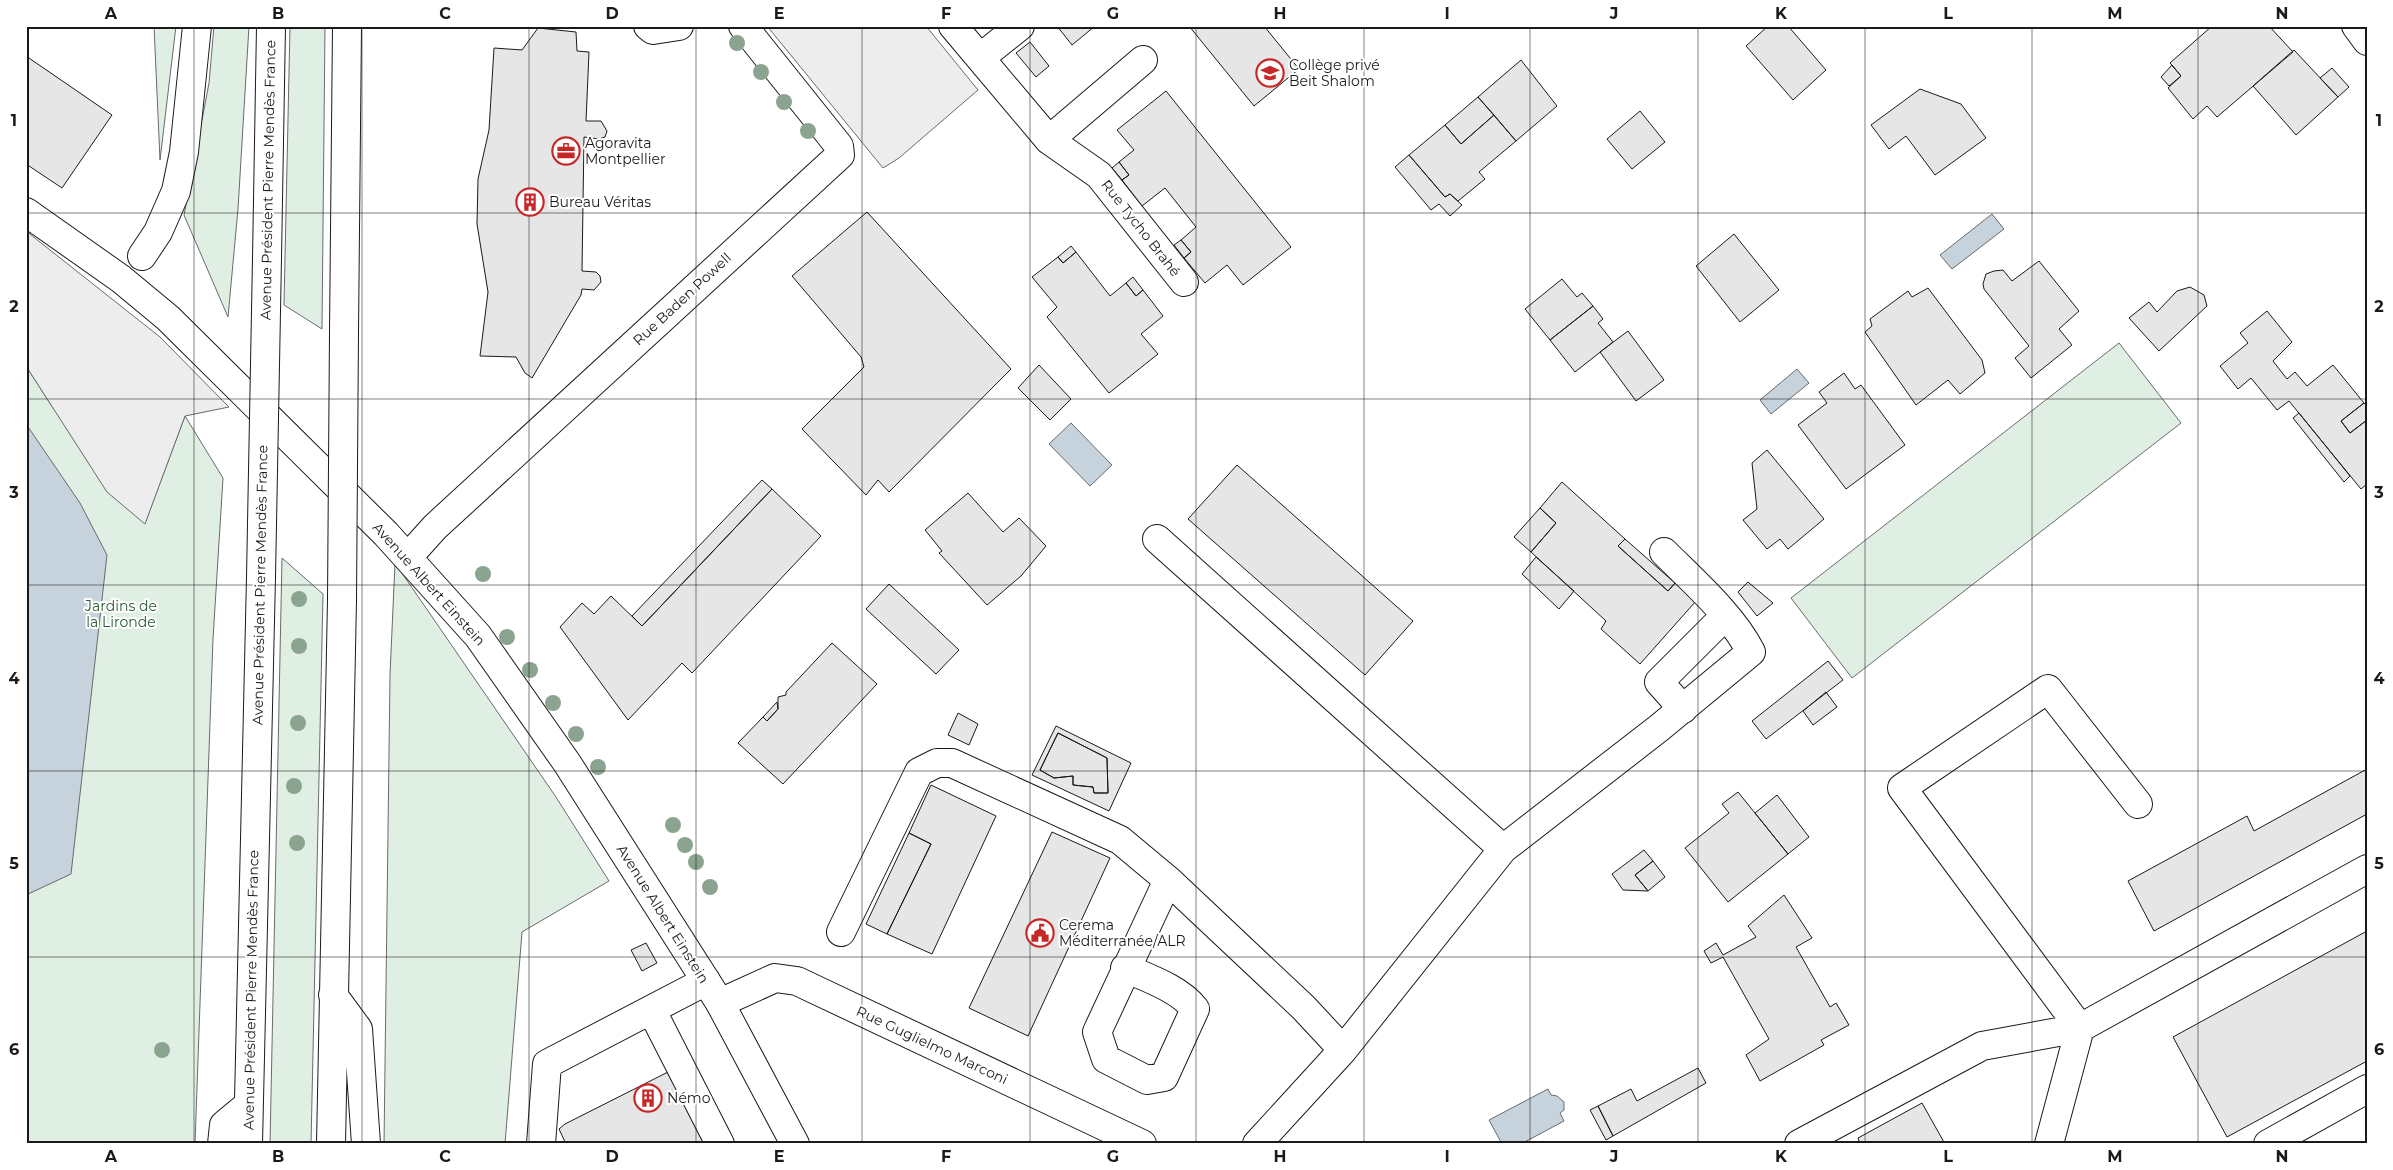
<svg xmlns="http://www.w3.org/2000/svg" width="2393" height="1170" font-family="Montserrat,sans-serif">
<rect width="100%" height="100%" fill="#fff"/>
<path fill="#e0efe3" stroke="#6a6a6a" d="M154,26H176L160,160Z
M214,26H249L238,209L228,317L184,215L209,83Z
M290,26H325L322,329L284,305Z
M2119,343L2181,423L1852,678L1791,598Z
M26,366L53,408L145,523L185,416L223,478L213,639L195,1144H26Z
M282,558L323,594L311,1144H270Z
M395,563L556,797L609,881L522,932L505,1144H384L390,675Z"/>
<path fill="#ededed" stroke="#6a6a6a" d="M767,26H926L978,90L899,158L883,168Z
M26,231L160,337L229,407L185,416L145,524L107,492L26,366Z"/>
<path fill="#c6d2dc" stroke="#6a6a6a" d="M1992,214L2004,229L1952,269L1940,255Z
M1797,369L1809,383L1771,414L1760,400Z
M1071,423L1112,465L1090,486L1049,444Z
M26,424L80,503L107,555L71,874L26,895Z
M1548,1089L1551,1095L1557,1096L1564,1102V1110L1560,1113L1564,1121L1521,1144H1502L1489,1120Z"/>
<path fill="#e6e6e6" stroke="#1a1a1a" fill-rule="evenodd" d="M1057,26H1095L1072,45Z
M1189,26H1264L1299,69L1254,106Z
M1768,26H1788L1826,70L1793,100L1746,46Z
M2212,26H2269L2293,52L2217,117L2207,106L2193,119L2168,88L2181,76L2170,63Z
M538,28L576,32L577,51L589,52L586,121H601L607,131L605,137L599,139L584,137L582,271L596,272L600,276L601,282L594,290L582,289L581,295L532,378L525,373L516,357L480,356L488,292L477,224L478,179L489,130L494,48L522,50Z
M1030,42L1049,66L1036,77L1016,53Z
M2294,50L2338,97L2296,135L2253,86Z
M26,56L112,115L62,188L26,164Z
M1521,60L1557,106L1516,141L1478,97Z
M2172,65L2181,76L2169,86L2161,77Z
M2332,68L2349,87L2338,97L2320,78Z
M1920,89L1961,104L1986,138L1935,175L1906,136L1889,149L1871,125Z
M1166,91L1291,247L1243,285L1227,265L1205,283L1184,258L1191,252L1181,240L1196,227L1165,188L1142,206L1122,180L1129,175L1119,162L1134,150L1117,130Z
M1478,97L1494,115L1461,144L1445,125Z
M1640,111L1665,142L1632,169L1607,139Z
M1494,115L1516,141L1479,172L1485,179L1458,201L1450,194L1445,197L1409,155L1445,125L1461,144Z
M1409,155L1445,197L1450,194L1462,205L1450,216L1439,204L1431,210L1395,167Z
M1119,162L1129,175L1122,180L1112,168Z
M867,212L1011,369L889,492L878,480L866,495L802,429L864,367L861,357L792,276Z
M1734,234L1779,290L1740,322L1696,266Z
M1181,240L1191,252L1184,258L1174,245Z
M1071,246L1076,252L1063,263L1058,257Z
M1076,252L1110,296L1126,283L1136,296L1143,290L1163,316L1141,334L1158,354L1109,393L1047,317L1057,307L1032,277L1058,257L1063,263Z
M2039,261L2079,311L2059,329L2072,345L2031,378L2015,358L2029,346L1984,289L1983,284L1986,274L1994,271L2003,270L2012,281Z
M1133,277L1143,290L1136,296L1126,283Z
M1562,279L1577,297L1582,293L1593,306L1550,340L1525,309Z
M2190,287L2204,295L2207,306L2159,351L2129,318L2149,302L2157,312L2177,291Z
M1928,288L1982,360L1985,373L1960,394L1948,380L1916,405L1865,332L1872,326L1870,319L1908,291L1912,297Z
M1593,306L1603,319L1598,323L1613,342L1575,372L1550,340Z
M2267,311L2292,342L2273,361L2287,379L2295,372L2307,386L2333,365L2364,403L2341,421L2350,433L2367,420V484L2361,489L2289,401L2277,410L2251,378L2238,389L2220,366L2248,343L2240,333Z
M1628,331L1664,380L1636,401L1600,352Z
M1039,365L1071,399L1050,420L1018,388Z
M1844,373L1855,389L1861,385L1905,445L1846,489L1798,425L1827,403L1819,392Z
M2364,403L2367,406V420L2350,433L2341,421Z
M2299,413L2350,476L2344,482L2293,418Z
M1767,450L1824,519L1788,549L1780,539L1767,549L1743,520L1757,509L1752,463Z
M1237,465L1413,621L1365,675L1188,519Z
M762,480L772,489L642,626L632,616Z
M1562,482L1625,539L1618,546L1668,591L1675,583L1696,601L1640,664L1601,629L1606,621L1531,552L1556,523L1540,508Z
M772,489L821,536L692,673L682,663L628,720L560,627L582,603L594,614L611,596L642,626Z
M968,493L1003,532L1019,518L1046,546L1021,576L987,605L939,553L942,551L925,530Z
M1540,508L1556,523L1531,552L1514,537Z
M1625,539L1675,583L1668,591L1618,546Z
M1536,557L1574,591L1559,609L1522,574Z
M1748,582L1773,603L1757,616L1738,592Z
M889,584L959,650L936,674L866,609Z
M832,643L877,684L783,784L738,743L763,717L767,721L778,709V697L786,695V692Z
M1828,661L1843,680L1766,739L1752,721Z
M1826,692L1837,707L1813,725L1803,711Z
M777,702L778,709L767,721L763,717Z
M958,713L978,724L969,745L948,735Z
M1056,726L1131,763L1109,811L1032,775ZM1058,733L1107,758L1108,793H1094L1093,787L1073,785V776L1054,778L1040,770Z
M1058,733L1107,758L1108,793H1094L1093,787L1073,785V776L1054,778L1040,770Z
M2367,769V814L2154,931L2128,881L2247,816L2254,831Z
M931,785L996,816L932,954L887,934L931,844L909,833Z
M1738,792L1788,854L1728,902L1685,848L1729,813L1722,804Z
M1777,795L1809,837L1788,854L1755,813Z
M1052,832L1110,858L1028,1036L969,1008Z
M909,833L931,844L887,934L866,924Z
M1644,850L1653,861L1635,875L1648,891L1623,890L1612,874Z
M1653,861L1665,877L1648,891L1635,875Z
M1784,895L1812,938L1796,947L1830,1007L1836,1003L1849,1025L1821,1040L1824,1045L1760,1081L1746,1055L1769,1039L1723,957L1711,963L1704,951L1716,943L1723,955L1756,937L1748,926Z
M2367,931V1061L2227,1137L2173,1037Z
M646,943L657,963L642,971L631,950Z
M1698,1068L1706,1083L1613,1136L1598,1106L1631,1089L1637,1101Z
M668,1072L704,1144H566L559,1129L565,1124Z
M1922,1103L1945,1144H1860L1858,1138Z
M1598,1106L1613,1136L1606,1140L1590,1110Z"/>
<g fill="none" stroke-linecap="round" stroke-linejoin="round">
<g stroke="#1a1a1a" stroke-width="30">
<path id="minor" d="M648,26L653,30L679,26
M953,26L1049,140L1143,60
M2356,26L2367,41
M980,58L1020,26
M1049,140L1099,175L1184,282
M1157,539L1503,849
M408,557L435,527L840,155L839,146L743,26
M1683,709L1659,682L1725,616
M2138,804L2048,689L1902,788L2080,1028L2367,869
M841,932L919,772L937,763H952L1120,840L1168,880L1304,1008L1343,1050
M1125,968C1148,978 1180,989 1195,1009L1164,1077L1147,1080L1106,1059L1097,1032L1168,880
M720,1003L775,978L797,981L1142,1144
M652,1011L720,1144
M541,1144L547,1064L706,981
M1257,1144L1343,1050L1503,849L1659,728L1751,652C1733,616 1693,581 1664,552
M1799,1144L1982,1046L2080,1028L2049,1144
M2268,1144L2367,1089"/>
</g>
<g stroke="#1a1a1a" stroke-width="30">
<path id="major" d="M26,212L121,279L168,318L386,534L478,636L567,763L720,1003L795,1144
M142,256L158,232L176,191L184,152L197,26
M267,258L271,26
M344,332L347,26
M333,995L358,1029L366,1144
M222,1144L224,1125L248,1105
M248,1144L261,577
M331,1144L342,600"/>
</g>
<use href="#minor" stroke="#fff" stroke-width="28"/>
<use href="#major" stroke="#fff" stroke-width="28"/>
<g stroke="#1a1a1a" stroke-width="30" stroke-linecap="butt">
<path id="major-bridge" d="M261,577L267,258
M342,600L344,332"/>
</g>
<use href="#major-bridge" stroke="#fff" stroke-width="28"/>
</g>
<g fill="#8aa48f">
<circle cx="737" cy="43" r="8"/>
<circle cx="761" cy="72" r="8"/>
<circle cx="784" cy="102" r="8"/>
<circle cx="808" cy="131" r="8"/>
<circle cx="483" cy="574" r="8"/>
<circle cx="299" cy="599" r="8"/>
<circle cx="507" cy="637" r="8"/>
<circle cx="299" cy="646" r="8"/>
<circle cx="530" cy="670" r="8"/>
<circle cx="553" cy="703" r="8"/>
<circle cx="298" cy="723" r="8"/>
<circle cx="576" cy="734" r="8"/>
<circle cx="598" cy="767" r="8"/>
<circle cx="294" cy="786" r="8"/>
<circle cx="673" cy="825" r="8"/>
<circle cx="297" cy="843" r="8"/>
<circle cx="685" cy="845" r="8"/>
<circle cx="696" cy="862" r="8"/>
<circle cx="710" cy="887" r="8"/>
<circle cx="162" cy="1050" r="8"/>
</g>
<path fill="none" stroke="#1a1a1a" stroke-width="1" stroke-opacity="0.55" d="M194,26V1144M362,26V1144M529,26V1144M696,26V1144M862,26V1144M1030,26V1144M1196,26V1144M1364,26V1144M1530,26V1144M1698,26V1144M1865,26V1144M2032,26V1144M2198,26V1144M26,213H2367M26,399H2367M26,585H2367M26,771H2367M26,957H2367"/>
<defs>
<g id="school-ring" transform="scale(1.4375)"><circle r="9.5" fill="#fff" stroke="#c62828" stroke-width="1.5"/><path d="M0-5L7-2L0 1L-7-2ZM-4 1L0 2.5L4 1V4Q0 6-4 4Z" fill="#c62828"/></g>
<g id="office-ring" transform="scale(1.4375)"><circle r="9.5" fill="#fff" stroke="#c62828" stroke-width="1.5"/><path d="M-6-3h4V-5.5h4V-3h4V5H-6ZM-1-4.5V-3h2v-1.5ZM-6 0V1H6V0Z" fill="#c62828"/></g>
<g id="building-ring" transform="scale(1.4375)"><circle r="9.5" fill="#fff" stroke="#c62828" stroke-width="1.5"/><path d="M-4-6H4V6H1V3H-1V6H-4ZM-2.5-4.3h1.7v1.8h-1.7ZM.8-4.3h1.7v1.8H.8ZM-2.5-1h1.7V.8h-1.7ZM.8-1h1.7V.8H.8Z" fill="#c62828"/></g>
<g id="civic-ring" transform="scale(1.4375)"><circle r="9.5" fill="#fff" stroke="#c62828" stroke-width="1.5"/><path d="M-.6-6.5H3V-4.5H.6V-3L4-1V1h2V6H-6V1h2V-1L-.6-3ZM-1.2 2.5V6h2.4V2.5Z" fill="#c62828"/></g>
</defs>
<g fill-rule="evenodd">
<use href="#school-ring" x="1270" y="73"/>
<use href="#office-ring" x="566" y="151"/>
<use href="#building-ring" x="530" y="202"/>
<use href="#civic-ring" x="1040" y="933"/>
<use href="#building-ring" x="648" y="1098"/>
</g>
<g text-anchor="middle" stroke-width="4" stroke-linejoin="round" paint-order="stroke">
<g font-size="14" fill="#1a1a1a" stroke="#fff" text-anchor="start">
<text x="1289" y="70">Collège privé<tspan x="1289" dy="16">Beit Shalom</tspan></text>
<text x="585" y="148">Agoravita<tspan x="585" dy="16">Montpellier</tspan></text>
<text x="549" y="207">Bureau Véritas</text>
<text x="1059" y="930">Cerema<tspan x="1059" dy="16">Méditerranée/ALR</tspan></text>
<text x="667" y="1103">Némo</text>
</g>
<g font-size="14" fill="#1a1a1a" stroke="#fff">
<text transform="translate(268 180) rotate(-89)" y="5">Avenue Président Pierre Mendès France</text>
<text transform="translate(1141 228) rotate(52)" y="5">Rue Tycho Brahé</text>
<text transform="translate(682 299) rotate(-43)" y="5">Rue Baden Powell</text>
<text transform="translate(429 584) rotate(48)" y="5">Avenue Albert Einstein</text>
<text transform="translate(260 585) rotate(-89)" y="5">Avenue Président Pierre Mendès France</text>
<text transform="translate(663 914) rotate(58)" y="5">Avenue Albert Einstein</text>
<text transform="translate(251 990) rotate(-89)" y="5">Avenue Président Pierre Mendès France</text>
<text transform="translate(932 1045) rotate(25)" y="5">Rue Guglielmo Marconi</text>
</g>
<g font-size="14" fill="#2b5a34" stroke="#fff">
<text x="121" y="611">Jardins de<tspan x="121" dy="16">la Lironde</tspan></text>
</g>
</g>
<rect width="2393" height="1170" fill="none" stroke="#ffffff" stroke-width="55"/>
<rect x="28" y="28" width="2338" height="1114" fill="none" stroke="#1a1a1a" stroke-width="2"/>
<g font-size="16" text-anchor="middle" font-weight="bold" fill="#1a1a1a">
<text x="111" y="19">A</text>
<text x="278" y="19">B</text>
<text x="445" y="19">C</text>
<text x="612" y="19">D</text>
<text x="779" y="19">E</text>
<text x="946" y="19">F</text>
<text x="1113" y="19">G</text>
<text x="1280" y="19">H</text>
<text x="1447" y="19">I</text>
<text x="1614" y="19">J</text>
<text x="1781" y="19">K</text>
<text x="1948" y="19">L</text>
<text x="2115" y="19">M</text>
<text x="2282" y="19">N</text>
<text x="14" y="126">1</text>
<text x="2379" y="126">1</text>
<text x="14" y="312">2</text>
<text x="2379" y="312">2</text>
<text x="14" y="498">3</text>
<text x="2379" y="498">3</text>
<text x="14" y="684">4</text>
<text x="2379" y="684">4</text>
<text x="14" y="869">5</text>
<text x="2379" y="869">5</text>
<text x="14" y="1055">6</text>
<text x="2379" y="1055">6</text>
<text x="111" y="1162">A</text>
<text x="278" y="1162">B</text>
<text x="445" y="1162">C</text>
<text x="612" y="1162">D</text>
<text x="779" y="1162">E</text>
<text x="946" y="1162">F</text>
<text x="1113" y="1162">G</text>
<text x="1280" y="1162">H</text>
<text x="1447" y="1162">I</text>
<text x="1614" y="1162">J</text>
<text x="1781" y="1162">K</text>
<text x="1948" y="1162">L</text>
<text x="2115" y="1162">M</text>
<text x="2282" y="1162">N</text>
</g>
</svg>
